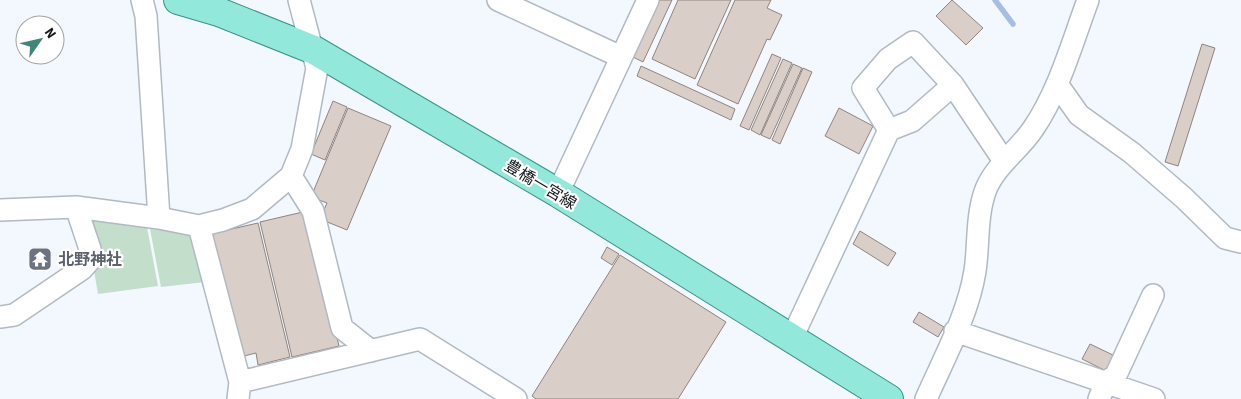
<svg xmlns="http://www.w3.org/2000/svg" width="1241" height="399" font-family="'Source Sans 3','Noto Sans JP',sans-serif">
<rect width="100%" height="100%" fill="#f3f8fe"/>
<path fill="#c3deca" d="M85,217L147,227L158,286L98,294Z
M150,229L187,232L192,237L205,282L161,287Z"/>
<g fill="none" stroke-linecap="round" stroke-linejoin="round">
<path stroke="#a5bfe3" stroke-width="5.5" d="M995,0L1013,24"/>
</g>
<path fill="#dacec8" stroke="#8f847e" d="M654,0H672L643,62L629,55Z
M678,0H731L695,79L652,59Z
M735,0H771L767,8L782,15L770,40L767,39L738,104L697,85Z
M952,0L983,28L966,45L936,16Z
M1202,44L1215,48L1178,166L1165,162Z
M772,54L781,58L749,130L740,126Z
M783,59L792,63L760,135L751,130Z
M793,64L802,68L770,139L761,135Z
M641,66L735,109L731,120L637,76Z
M803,68L812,72L780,144L772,140Z
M333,101L347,107L325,160L311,154Z
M348,108L391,126L347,230L320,219L327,203L311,197Z
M839,108L873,126L859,154L825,136Z
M307,211L339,346L292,357L260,222Z
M258,223L290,357L258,365L256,353L240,357L210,234Z
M860,231L896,253L888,266L853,244Z
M607,247L619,254L612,265L601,258Z
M620,255L726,322L678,399H536L532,396Z
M919,312L944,327L938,337L913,322Z
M1090,344L1115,356L1108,372L1082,359Z"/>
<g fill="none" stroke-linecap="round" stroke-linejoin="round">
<g stroke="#b1b9c2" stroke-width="24">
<path id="minor" d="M142,0L146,16L159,218
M498,0L621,57
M1057,84L1079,115L1132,153L1184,198L1225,238L1241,242
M889,130L863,88L888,59L913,42L953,85L1004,161
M291,176L313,211L342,328L371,351
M558,193L648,0
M0,210L76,207L159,218L199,226L223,220L252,209L291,176L302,149L317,68L299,0
M199,226L240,382L238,399
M0,317L14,315L82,269L90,260V249L76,207
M955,331L1154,399
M791,340L889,130L912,121L953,85
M240,382L420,339L516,399
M926,399C944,358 968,315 975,271C979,245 976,215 986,189C996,165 1019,150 1033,129C1059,91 1072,43 1088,0
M1099,399L1106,382L1116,375L1153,295"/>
</g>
<g stroke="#369486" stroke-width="30">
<path id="major" d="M178,0L219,12L314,50L558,193L889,399"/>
</g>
<use href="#minor" stroke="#fff" stroke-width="21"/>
<use href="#major" stroke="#92e8da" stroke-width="28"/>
</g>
<defs>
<g id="temple-square" transform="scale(1.25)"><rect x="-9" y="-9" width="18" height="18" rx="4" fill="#6b7280" stroke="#fff"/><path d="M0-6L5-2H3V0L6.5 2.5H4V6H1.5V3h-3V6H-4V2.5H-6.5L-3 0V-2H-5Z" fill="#fff"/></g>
</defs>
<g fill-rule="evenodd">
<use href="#temple-square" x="40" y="259"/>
</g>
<g text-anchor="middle" stroke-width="4.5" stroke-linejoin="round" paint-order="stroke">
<g font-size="16" fill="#131619" stroke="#fff">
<text transform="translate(541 184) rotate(31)" y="6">豊橋一宮線</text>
</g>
<g font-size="16" font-weight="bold" fill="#5b616d" stroke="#fff" text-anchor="start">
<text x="58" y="265">北野神社</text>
</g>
</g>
<g transform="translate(40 40) rotate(56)"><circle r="24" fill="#ffffff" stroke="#a1a2a3"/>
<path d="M0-4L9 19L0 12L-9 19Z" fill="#42867a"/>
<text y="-8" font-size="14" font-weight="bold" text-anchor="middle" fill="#131619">N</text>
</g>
</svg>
